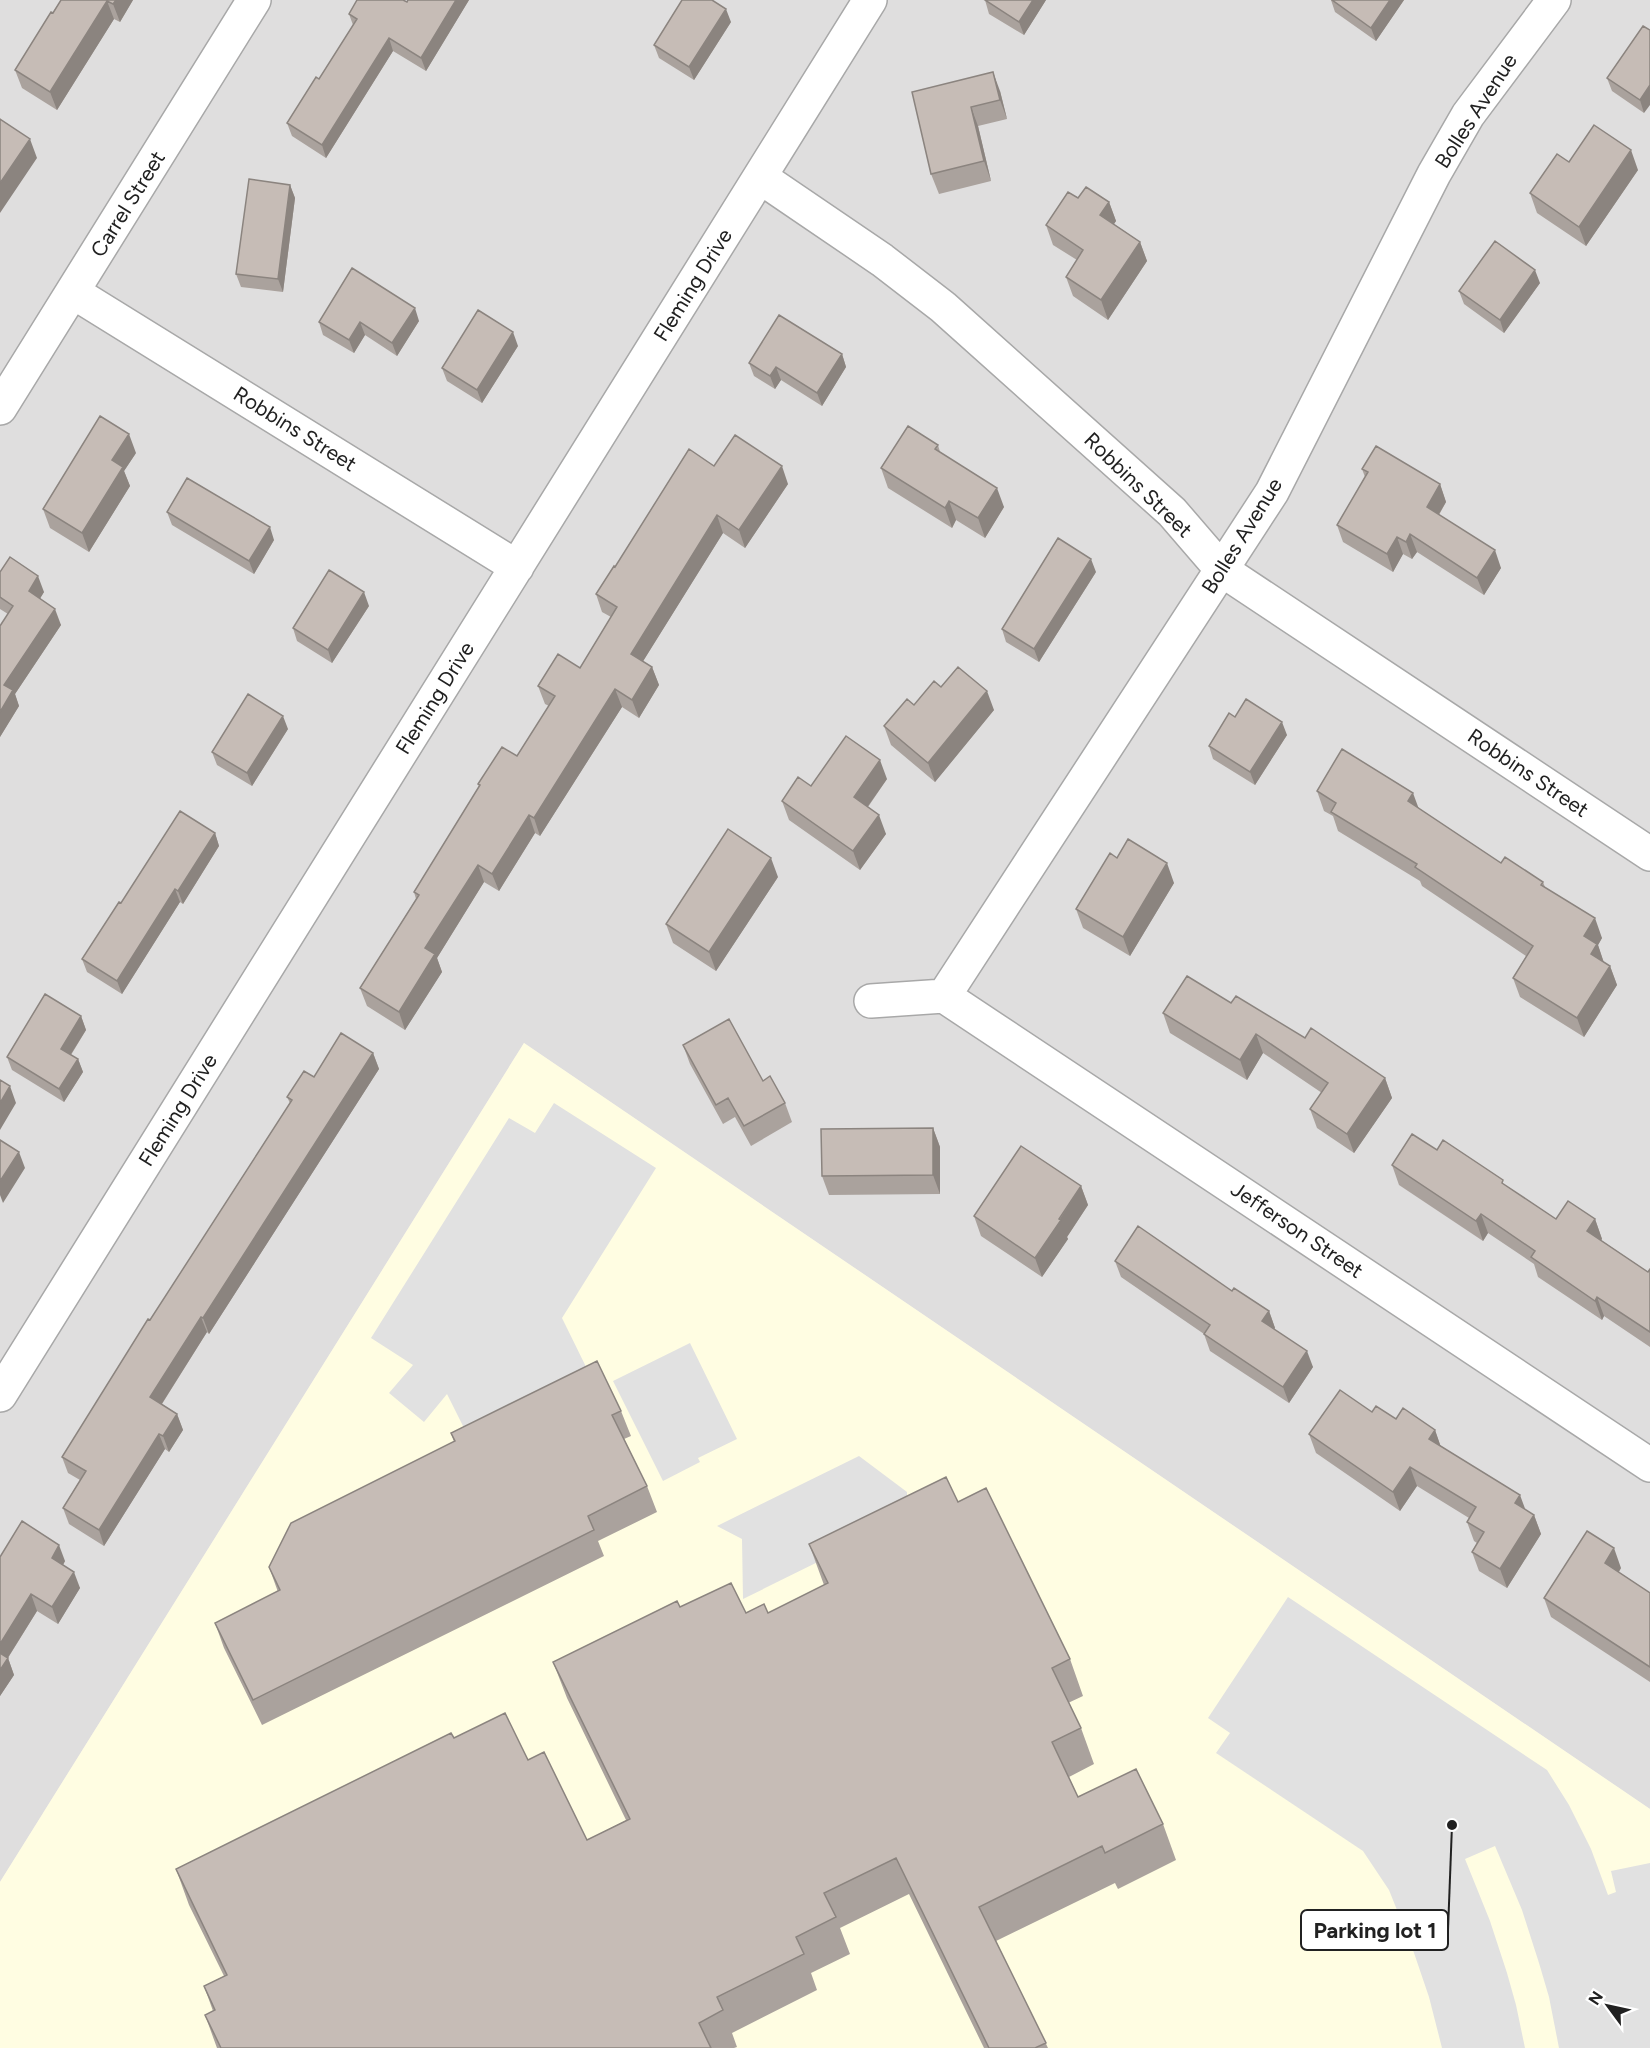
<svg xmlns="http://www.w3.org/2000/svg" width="1650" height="2048" font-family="Figtree,sans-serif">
<rect width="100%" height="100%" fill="#f1ede7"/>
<path fill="#dfdede" d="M0,0H1650V1809L524,1043L0,1882Z"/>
<path fill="#fffde2" d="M524,1043L1650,1809V2048H0V1882Z"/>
<path fill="#e1e1e1" d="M554,1103L656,1168L562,1318L591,1377L469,1438L447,1394L424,1422L389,1393L413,1365L371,1338L509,1118L535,1133Z
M690,1343L737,1439L698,1458L700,1462L663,1481L613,1381Z
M859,1456L907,1492V1518L743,1599L742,1539L717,1526Z
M1288,1597L1547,1770L1569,1805L1591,1849L1608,1895L1616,1892L1611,1871L1650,1863V2048H1559L1549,1997L1539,1963L1522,1910L1495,1846L1465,1859L1490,1921L1507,1973L1516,2005L1525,2048H1442L1429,1997L1413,1950L1389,1890L1363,1851L1216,1753L1230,1733L1208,1718Z"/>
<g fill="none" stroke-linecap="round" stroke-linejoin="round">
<g stroke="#a8a8a8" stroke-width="36">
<path id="street" d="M760,177L882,260L943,307L1172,512L1222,570L1650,854
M73,292L517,567
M0,408L254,0
M944,996L1650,1465
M871,1001L944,996L1272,492L1434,174L1468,115L1554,0
M0,1395L870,0"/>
</g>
<use href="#street" stroke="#fff" stroke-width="33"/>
</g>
<path fill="#aaa29d" d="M61,0H133L120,22L114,19L57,110L22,88L15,70Z
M408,0H469L426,71L393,51L326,158L292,136L287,123L319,79L353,25L349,14L407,2Z
M985,0H1046L1024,35L989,14Z
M1331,0H1404L1376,41L1335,12Z
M731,22L694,80L659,58L654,45Z
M1643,26L1644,113L1612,91L1607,78Z
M1000,91L1007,119L978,126L991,181L939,194L931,174L912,92Z
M1569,162L1638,170L1586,246L1537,213L1530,193Z
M290,185L295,198L283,292L241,287L236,274Z
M1078,198L1109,202L1116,221L1114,224L1140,242L1147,261L1108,320L1073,296L1066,277L1077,260L1053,245L1046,225Z
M1540,283L1504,333L1464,304L1459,291Z
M419,321L397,356L365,335L354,353L323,335L319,322Z
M518,346L482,403L447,381L442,368Z
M842,354L846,367L822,406L781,380L775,389L754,376L749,363Z
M938,445L940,452L1004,507L985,538L956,520L952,528L888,488L881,468Z
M136,453L124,471L130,486L89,552L50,528L43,509Z
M714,466L788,484L745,548L723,533L643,661L652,667L659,685L639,718L622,707L540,836L535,833L499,891L484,882L437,958L442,972L405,1030L367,1006L360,988L416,899L414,892L479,787L478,784L517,756L549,706L545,704L538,686L580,668L611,617L602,612L596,594L615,567Z
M1362,469L1440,484L1446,502L1439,515L1501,568L1484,595L1417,552L1412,559L1403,554L1393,572L1343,542L1337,525L1365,477Z
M167,512L274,540L254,574L172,525Z
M0,572L44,592L40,598L61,625L15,694L19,706L0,737L8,614L0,609Z
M1096,572L1039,662L1006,642L1002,629Z
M369,606L332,663L297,641L293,628Z
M941,687L994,710L935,782L891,745L884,726L914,705Z
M1235,717L1287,735L1255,785L1213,759L1209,746Z
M288,729L252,786L217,765L212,752Z
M887,779L868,807L886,834L860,870L789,820L782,801L811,786Z
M1317,791L1418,808L1501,863L1543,882L1545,887L1602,938L1598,945L1604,963L1610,966L1617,985L1584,1037L1520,997L1513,978L1526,956L1422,886L1420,881L1338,831L1333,816L1324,811Z
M215,833L219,846L183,904L180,902L122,994L87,972L82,959L121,903Z
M1117,858L1174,883L1130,956L1083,928L1076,909Z
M778,877L716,971L673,943L666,924Z
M1231,1003L1305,1038L1385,1078L1392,1098L1354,1153L1317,1128L1310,1109L1322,1093L1263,1053L1247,1080L1170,1033L1163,1013Z
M81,1016L86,1030L71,1055L78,1059L83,1072L64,1102L12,1070L7,1057Z
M683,1045L763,1081L785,1103L792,1122L751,1146L735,1117L723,1124L690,1064Z
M373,1053L379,1069L209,1334L207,1332L162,1404L177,1414L183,1430L169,1452L165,1449L104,1546L69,1524L63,1508L80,1480L68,1473L62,1457L290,1103L287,1097L314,1077Z
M933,1128L940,1147V1194L829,1195L822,1176Z
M1392,1165L1505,1185L1556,1219H1595L1602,1239L1601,1240L1648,1272L1650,1269V1347L1604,1316L1602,1320L1538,1277L1534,1264L1488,1233L1483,1241L1399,1185Z
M1081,1186L1088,1205L1067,1237L1068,1239L1042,1277L981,1236L974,1216Z
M1115,1261L1232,1291L1269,1311L1275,1328L1274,1329L1313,1367L1289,1403L1210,1351L1204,1334L1121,1277Z
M621,1411L631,1436L624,1439L647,1486L657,1512L598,1541L604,1556L262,1725L224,1648L215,1623L278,1592L269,1567L454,1442L451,1433Z
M1372,1412L1435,1430L1440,1445L1526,1510L1534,1515L1541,1534L1507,1588L1479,1571L1472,1552L1477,1543L1474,1541L1467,1522L1469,1518L1417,1486L1400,1511L1316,1453L1309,1434Z
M958,1502L1070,1659L1083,1696L1068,1703L1081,1728L1094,1764L1069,1777L1078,1797L1163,1824L1176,1860L1118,1889L1115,1883L996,1941L1048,2048H984L909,1894L840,1928L850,1954L811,1973L817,1990L732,2033L737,2047L734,2048H221L213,2011L204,1986L224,1976L189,1905L176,1869L454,1738L528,1760L587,1840L626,1820L567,1698L553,1662L680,1607L746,1613H768L824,1585L809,1544Z
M0,1557L65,1561L63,1565L80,1588L58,1624L37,1611L8,1658L14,1675L0,1696Z
M1621,1568L1619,1572L1650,1593V1682L1551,1617L1544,1598Z
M205,2015L221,2048H217Z"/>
<path fill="#8b847f" d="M116,0H133L120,22L113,4Z
M456,0H469L426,71L421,58Z
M1033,0H1046L1024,35L1019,22Z
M1390,0H1404L1376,41L1371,28Z
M107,1L114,19L57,110L50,92Z
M726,9L731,22L694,80L689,67Z
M389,38L393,51L326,158L322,145Z
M993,72L1000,91L1007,119L1000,100Z
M1650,85V105L1644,113L1640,100Z
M971,107L978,126L991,181L984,161Z
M30,139L37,158L0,213V183Z
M1631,150L1638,170L1586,246L1579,227Z
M290,185L295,198L283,292L278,279Z
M1109,202L1116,221L1107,234L1100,215Z
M1140,242L1147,261L1108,320L1101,300Z
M1535,270L1540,283L1504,333L1500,320Z
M415,308L419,321L397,356L392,343Z
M360,322L365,335L354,353L349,340Z
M513,332L518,346L482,403L477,390Z
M842,354L846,367L822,406L817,393Z
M776,367L781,380L775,389L770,376Z
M129,434L136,453L124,471L130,486L89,552L82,533L112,460Z
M782,466L788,484L745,548L739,530Z
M1440,484L1446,502L1433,524L1427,507Z
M997,488L1004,507L985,538L978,518Z
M949,501L956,520L952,528L945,508Z
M717,515L723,533L637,671L631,654Z
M270,527L274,540L254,574L249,561Z
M1410,534L1417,552L1412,559L1406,542Z
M1397,537L1403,554L1393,572L1387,554Z
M1495,550L1501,568L1484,595L1477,578Z
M1091,559L1096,572L1039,662L1034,649Z
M38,576L44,592L35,607L29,591Z
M364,592L369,606L332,663L328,650Z
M55,609L61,625L15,694L19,706L0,737V712L4,685Z
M652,667L659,685L639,718L632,700Z
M615,689L622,707L540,836L534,818Z
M987,691L994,710L935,782L928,763Z
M283,716L288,729L252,786L247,773Z
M1282,722L1287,735L1255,785L1250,772Z
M880,760L887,779L861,816L854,797Z
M1413,793L1420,812L1408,801Z
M529,815L535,833L499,891L492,874Z
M879,815L886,834L860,870L853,851Z
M215,833L219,846L183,904L178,891Z
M771,858L778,877L716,971L709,952Z
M1167,863L1174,883L1130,956L1123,937Z
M478,865L484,882L437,958L442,972L405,1030L399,1012L425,948Z
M175,889L180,902L122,994L117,981Z
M1595,918L1602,938L1598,945L1604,963L1598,974L1584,936Z
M1610,966L1617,985L1584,1037L1577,1018Z
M81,1016L86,1030L66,1062L61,1049Z
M1256,1034L1263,1053L1247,1080L1240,1060Z
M373,1053L379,1069L209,1334L203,1318Z
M78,1059L83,1072L64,1102L59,1089Z
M1385,1078L1392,1098L1354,1153L1347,1134Z
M10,1086L16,1103L0,1130V1103Z
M933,1128L940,1147V1194L933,1175Z
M19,1152L25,1168L3,1203L0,1195V1181Z
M1081,1186L1088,1205L1067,1237L1068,1239L1042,1277L1035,1258Z
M1481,1214L1488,1233L1483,1241L1476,1221Z
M1595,1219L1602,1239L1594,1250L1587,1231Z
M1597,1297L1604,1316L1602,1320L1595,1301Z
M1269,1311L1275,1328L1268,1338L1262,1321Z
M201,1317L207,1332L156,1413L150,1397Z
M1307,1351L1313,1367L1289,1403L1283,1387Z
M177,1414L183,1430L169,1452L163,1436Z
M1435,1430L1442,1450L1429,1439Z
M159,1434L165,1449L104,1546L99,1530Z
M1410,1467L1417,1486L1400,1511L1393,1492Z
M1520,1495L1527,1514L1515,1503Z
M1534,1515L1541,1534L1507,1588L1500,1569Z
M59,1545L65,1561L58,1574L52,1558Z
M1614,1548L1621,1568L1612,1582L1605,1563Z
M74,1572L80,1588L58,1624L52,1607Z
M31,1594L37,1611L2,1667L0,1662V1644Z
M8,1658L14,1675L0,1696V1670Z"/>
<path fill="#c6bcb6" stroke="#8b847f" stroke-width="1.5" d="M61,0H116L113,4L107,1L50,92L15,70L51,12L53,13Z
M357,0H403L407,2L408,0H456L421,58L389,38L322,145L287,123L316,77L319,79L357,19L349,14Z
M682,0H712L726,9L689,67L654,45Z
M985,0H1033L1019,22Z
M1332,0H1390L1371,28Z
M1643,26L1650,30V85L1640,100L1607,78Z
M993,72L1000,100L971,107L984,161L931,174L912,92Z
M0,119L30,139L0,183Z
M1594,125L1631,150L1579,227L1530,193L1557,154L1569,162Z
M249,179L290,185L278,279L236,274Z
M1086,187L1109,202L1100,215L1140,242L1101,300L1066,277L1083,250L1046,225L1068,192L1078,198Z
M1495,241L1535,270L1500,320L1459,291Z
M352,268L415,308L392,343L360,322L349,340L319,322Z
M478,310L513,332L477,390L442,368Z
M779,315L842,354L817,393L776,367L770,376L749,363Z
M100,416L129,434L112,460L123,467L82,533L43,509Z
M908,426L938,445L935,449L997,488L978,518L949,501L945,508L881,468Z
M735,435L782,466L739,530L717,515L631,654L652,667L632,700L615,689L534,818L529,815L492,874L478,865L425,948L435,954L399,1012L360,988L419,895L414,892L480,785L478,784L502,747L517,756L555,696L538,686L558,654L580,668L617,607L596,594L614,566L615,567L689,449L714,466Z
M1376,446L1440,484L1427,507L1495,550L1477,578L1410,534L1406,542L1397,537L1387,554L1337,525L1368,472L1362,469Z
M187,478L270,527L249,561L167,512Z
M1058,538L1091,559L1034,649L1002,629Z
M10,557L38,576L29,591L55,609L4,685L13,690L0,712V626L13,606L0,597V572Z
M329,570L364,592L328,650L293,628Z
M958,667L987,691L928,763L884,726L907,699L914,705L934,681L941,687Z
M248,694L283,716L247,773L212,752Z
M1246,699L1282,722L1250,772L1209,746L1229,713L1235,717Z
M846,736L880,760L854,797L879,815L853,851L782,801L798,777L811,786Z
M1342,749L1413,793L1408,801L1501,863L1505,857L1543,882L1541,885L1595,918L1584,936L1597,944L1591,954L1610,966L1577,1018L1513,978L1533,946L1415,867L1417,864L1331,812L1336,803L1317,791Z
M180,811L215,833L178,891L175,889L117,981L82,959L119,902L121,903Z
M728,829L771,858L709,952L666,924Z
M1128,839L1167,863L1123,937L1076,909L1110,853L1117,858Z
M1187,976L1231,1003L1236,996L1305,1038L1311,1028L1385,1078L1347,1134L1310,1109L1328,1083L1256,1034L1240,1060L1163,1013Z
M45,994L81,1016L61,1049L78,1059L59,1089L7,1057Z
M729,1019L763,1081L770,1076L785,1103L744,1126L728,1098L716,1105L683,1045Z
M341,1033L373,1053L203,1318L201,1317L150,1397L177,1414L163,1436L159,1434L99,1530L63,1508L86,1471L62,1457L148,1319L150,1320L292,1100L287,1097L304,1071L314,1077Z
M0,1080L10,1086L0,1103Z
M933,1128V1175L822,1176L821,1129Z
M1412,1134L1437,1150L1443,1140L1503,1180L1502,1183L1556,1219L1568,1201L1595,1219L1587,1231L1648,1272L1650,1269V1332L1597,1297L1595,1301L1531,1257L1535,1251L1481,1214L1476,1221L1392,1165Z
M0,1140L19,1152L0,1181Z
M1021,1146L1081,1186L1059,1219L1061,1220L1035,1258L974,1216Z
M1138,1226L1232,1291L1234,1288L1269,1311L1262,1321L1307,1351L1283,1387L1204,1334L1210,1325L1115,1261Z
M597,1361L621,1411L612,1415L647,1486L588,1516L594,1530L253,1700L215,1623L280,1590L269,1567L291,1523L455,1441L451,1433Z
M1340,1390L1372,1412L1376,1406L1396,1419L1403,1408L1435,1430L1429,1439L1520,1495L1515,1503L1534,1515L1500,1569L1472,1552L1484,1532L1467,1522L1476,1507L1410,1467L1393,1492L1309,1434Z
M946,1477L958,1502L986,1488L1070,1659L1052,1668L1081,1728L1052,1742L1078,1797L1136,1769L1163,1824L1105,1853L1102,1846L979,1907L1046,2043L1035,2048H989L896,1858L824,1893L836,1917L796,1937L804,1954L717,1997L723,2010L699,2023L711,2048H221L205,2015L215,2010L204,1986L227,1975L176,1869L451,1733L454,1738L505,1713L528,1760L544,1752L587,1840L630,1819L553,1662L677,1601L680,1607L731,1583L746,1613L764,1604L768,1613L828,1583L809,1544Z
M22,1521L59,1545L52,1558L74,1572L52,1607L31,1594L0,1644V1557Z
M1587,1531L1614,1548L1605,1563L1650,1593V1667L1544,1598Z
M0,1653L8,1658L0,1670Z"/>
<g text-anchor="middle" stroke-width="6" stroke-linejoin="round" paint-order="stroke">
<g font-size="21" fill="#212121" stroke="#fff">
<text transform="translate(1476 111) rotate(-57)" y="7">Bolles Avenue</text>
<text transform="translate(128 204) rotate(-58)" y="7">Carrel Street</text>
<text transform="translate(693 285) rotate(-58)" y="7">Fleming Drive</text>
<text transform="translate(295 429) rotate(32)" y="7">Robbins Street</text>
<text transform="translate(1138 485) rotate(44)" y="7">Robbins Street</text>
<text transform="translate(1242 536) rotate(-58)" y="7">Bolles Avenue</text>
<text transform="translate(435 698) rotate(-58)" y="7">Fleming Drive</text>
<text transform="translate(1528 773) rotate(34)" y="7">Robbins Street</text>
<text transform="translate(178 1110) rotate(-58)" y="7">Fleming Drive</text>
<text transform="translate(1297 1230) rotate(34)" y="7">Jefferson Street</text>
</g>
</g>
<path fill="none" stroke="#212121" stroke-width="2" d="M1452 1825L1448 1930"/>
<circle fill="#212121" stroke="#fff" stroke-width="2" cx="1452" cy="1825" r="6"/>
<rect fill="#fff" stroke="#212121" stroke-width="2" x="1301" y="1910" width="147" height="40" rx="6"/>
<g font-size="22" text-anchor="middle" font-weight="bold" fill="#212121">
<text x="1375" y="1938">Parking lot 1</text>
</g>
<g transform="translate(1608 2006) rotate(303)" stroke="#ffffff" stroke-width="4.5" paint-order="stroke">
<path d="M0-4.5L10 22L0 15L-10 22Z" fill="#212121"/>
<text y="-9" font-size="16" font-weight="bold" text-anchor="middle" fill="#212121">N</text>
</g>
</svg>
